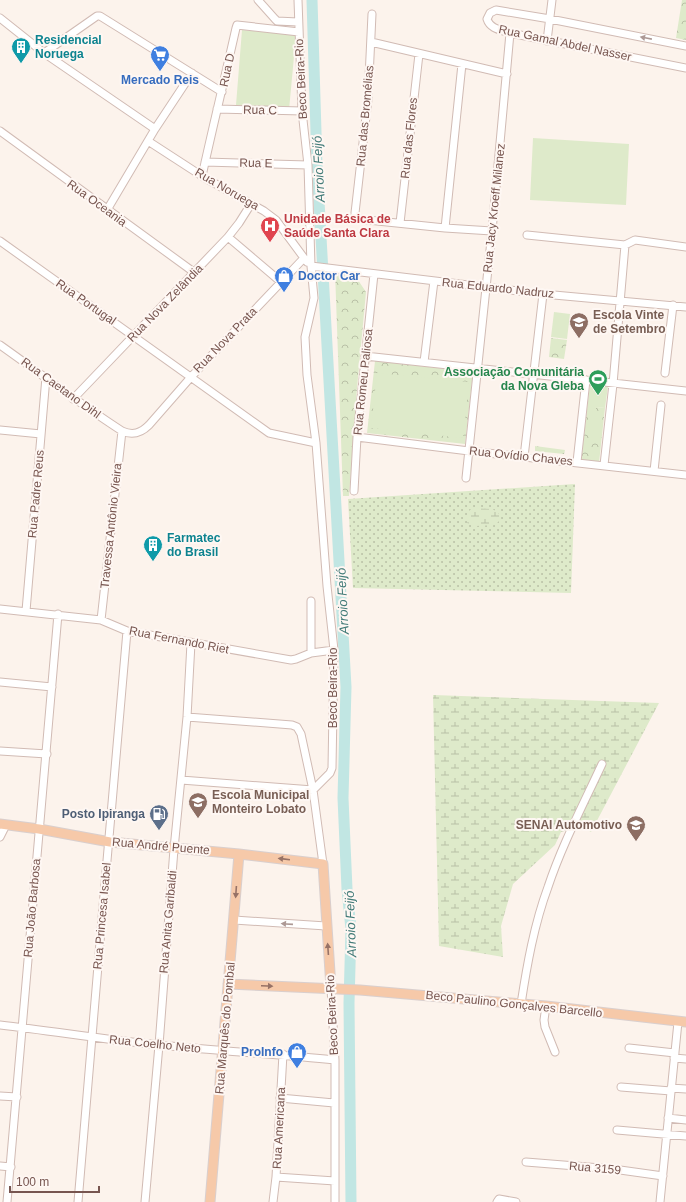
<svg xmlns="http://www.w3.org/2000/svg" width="686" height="1202" font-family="Arial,sans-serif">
<defs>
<pattern id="grass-dots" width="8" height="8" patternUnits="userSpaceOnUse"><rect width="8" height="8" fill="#deeaca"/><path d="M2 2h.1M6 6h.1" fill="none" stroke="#b9c0a6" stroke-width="1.8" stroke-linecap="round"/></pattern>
<pattern id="wetland-marsh" width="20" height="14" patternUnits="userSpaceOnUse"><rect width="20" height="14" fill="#deeaca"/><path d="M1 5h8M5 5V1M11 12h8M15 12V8" fill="none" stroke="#b9c0a6"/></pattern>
<pattern id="park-crowns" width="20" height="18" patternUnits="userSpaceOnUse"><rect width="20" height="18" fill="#deeaca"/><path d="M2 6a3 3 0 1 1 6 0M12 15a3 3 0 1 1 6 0" fill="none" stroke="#b9c0a6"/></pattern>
</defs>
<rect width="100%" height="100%" fill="#fcf3ec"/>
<path fill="url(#grass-dots)" d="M575,484L571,593L353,588L348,499Z"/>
<path fill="url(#wetland-marsh)" d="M472,508L492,509L498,512L501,519L495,525L475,526L467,523V513Z
M433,695L659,703L591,832L581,826L561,832L555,845L513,884L501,926L503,957L439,946Z"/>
<path fill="url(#park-crowns)" d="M682,0H686V40L676,38Z
M335,271L356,277L366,292L357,388L349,496H343Z
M551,338L567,340L564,359L549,357Z
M375,361L473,372L465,444L367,433Z
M596,407L605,408L599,463L581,461L587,410L596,411Z
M535,446L565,450L564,454L535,451Z"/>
<path fill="#deeaca" d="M242,30L296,35L289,110L236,105Z
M533,138L629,144L626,205L530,200Z
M554,312L570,314L567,339L551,337Z
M377,373L469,382L463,438L371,428Z
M590,384L608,386L605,408L596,407V411L603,412L601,432L587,430L589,411L587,410Z"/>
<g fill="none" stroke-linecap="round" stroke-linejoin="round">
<path stroke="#c1e6e3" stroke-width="11" d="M312,0L317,165L346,687L343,798L347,889L351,929L349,1003L351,1202"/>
<g stroke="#d1bbb4" stroke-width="9">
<path id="minor" d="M258,0L275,19L277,21L298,22
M298,0L302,111L308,165L311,266L314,298L305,337L307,375L316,443L327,586L334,650L332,768L330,773L313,790
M372,14L368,99L355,213V217L358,219L445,228L492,231
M0,18L44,53L155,129
M547,41L552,0
M371,42L507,74
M686,46L550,19L496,10L490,13L487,19C490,29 501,30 510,33L686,68
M44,53L97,16H100L222,92
M217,109L302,111
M0,131L195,273
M148,141L205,178L264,211L276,220L307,262
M205,162L308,165
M202,176C213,126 225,77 236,28L237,25L299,32
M107,210L155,129L192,73
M400,223L419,54
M445,228L462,64
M527,235L625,245L635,240L686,247
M228,237L281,282
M0,241L269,433L316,443
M311,266L543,294L686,307
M0,345C41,374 80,404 122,431C133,436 141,433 149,425L191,377L304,258
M365,356L686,391
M424,362L434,281
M665,373L673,305
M73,399L228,237L239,223L251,204
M0,430L41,434
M357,437L469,451L686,475
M524,457L543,294
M577,462L586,380
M604,465L613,384L625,245
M654,471L661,405
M466,478L492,231L510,33
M354,491L357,437L374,274
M311,601V653
M0,609L101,620L127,631L291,660L296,659L311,653L334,650
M26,611L46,377
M101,620L122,431
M0,682L52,687
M187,717L292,725L297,727L301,734L313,790L323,864
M0,751L47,754
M181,780L313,790
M0,837L6,825
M234,920L326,926
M331,988L335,1060V1202
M521,1004C527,965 534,925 548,887C562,845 583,805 602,764
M546,1006L544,1020L545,1027L555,1052
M0,1025C53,1031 106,1040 159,1045C218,1051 276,1054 335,1060
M629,1048L675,1053
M674,1058L686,1059
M621,1087L671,1091
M671,1088L686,1089
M0,1096L17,1097
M280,1098L334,1103
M668,1118L686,1120
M617,1130L686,1136
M526,1162L613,1169L663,1176
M0,1166L11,1167
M276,1177L335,1181
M7,1202L58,614
M78,1202C93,1012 111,821 127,631
M145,1202L159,1045L174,849L187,717L191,643
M273,1202L276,1177L283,1054
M497,1202L499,1199L516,1202
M660,1202L678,1022"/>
</g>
<g stroke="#d9cfce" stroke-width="11">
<path id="major" d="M0,824L39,829L110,842L239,854L323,864L331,988
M228,984L360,990L546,1006L686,1022
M210,1202L239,854"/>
</g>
<use href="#minor" stroke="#fff" stroke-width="7"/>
<use href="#major" stroke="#f6c9a9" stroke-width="9"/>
</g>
<defs><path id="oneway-solid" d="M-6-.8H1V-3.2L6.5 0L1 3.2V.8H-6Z"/></defs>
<g fill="#ad9995">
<use href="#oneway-solid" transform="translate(646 38) rotate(-169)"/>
<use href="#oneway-solid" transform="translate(287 924) rotate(-176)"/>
</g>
<g fill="#977266">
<use href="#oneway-solid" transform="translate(284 859) rotate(-173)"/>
<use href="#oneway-solid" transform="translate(236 892) rotate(94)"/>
<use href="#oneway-solid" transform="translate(328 949) rotate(-94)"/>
<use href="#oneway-solid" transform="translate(267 986) rotate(2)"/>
</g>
<defs>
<g id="building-pin" transform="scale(1)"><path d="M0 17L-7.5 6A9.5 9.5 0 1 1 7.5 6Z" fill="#0f9aa8" stroke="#fef7f3"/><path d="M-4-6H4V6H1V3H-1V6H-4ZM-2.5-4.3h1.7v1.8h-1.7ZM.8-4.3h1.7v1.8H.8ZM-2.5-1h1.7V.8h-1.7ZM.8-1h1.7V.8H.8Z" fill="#fff"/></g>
<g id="supermarket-pin" transform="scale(1)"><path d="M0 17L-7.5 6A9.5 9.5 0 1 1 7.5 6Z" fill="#3f7fe0" stroke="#fef7f3"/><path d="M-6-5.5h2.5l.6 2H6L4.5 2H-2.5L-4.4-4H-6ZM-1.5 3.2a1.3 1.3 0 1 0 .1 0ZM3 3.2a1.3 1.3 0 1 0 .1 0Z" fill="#fff"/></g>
<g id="hospital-pin" transform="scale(1)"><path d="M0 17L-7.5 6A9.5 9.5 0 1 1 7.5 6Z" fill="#e0444e" stroke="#fef7f3"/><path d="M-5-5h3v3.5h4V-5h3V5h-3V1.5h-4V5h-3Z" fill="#fff"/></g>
<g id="shop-pin" transform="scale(1)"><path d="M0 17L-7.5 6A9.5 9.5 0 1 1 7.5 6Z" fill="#3f7fe0" stroke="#fef7f3"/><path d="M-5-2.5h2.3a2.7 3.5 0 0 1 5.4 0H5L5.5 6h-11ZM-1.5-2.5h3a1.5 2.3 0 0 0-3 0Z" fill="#fff"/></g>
<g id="school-pin" transform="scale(1)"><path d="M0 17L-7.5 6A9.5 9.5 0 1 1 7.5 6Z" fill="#8d6e63" stroke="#fef7f3"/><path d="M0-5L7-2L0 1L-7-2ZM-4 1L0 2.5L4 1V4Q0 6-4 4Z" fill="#fff"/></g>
<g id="stadium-pin" transform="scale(1)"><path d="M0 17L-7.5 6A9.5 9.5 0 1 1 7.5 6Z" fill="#2e9e5b" stroke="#fef7f3"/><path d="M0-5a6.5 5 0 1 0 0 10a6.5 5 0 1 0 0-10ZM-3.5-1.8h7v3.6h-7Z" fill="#fff"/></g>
<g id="fuel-pin" transform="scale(1)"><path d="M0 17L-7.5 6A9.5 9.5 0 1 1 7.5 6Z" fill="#5c6f8a" stroke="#fef7f3"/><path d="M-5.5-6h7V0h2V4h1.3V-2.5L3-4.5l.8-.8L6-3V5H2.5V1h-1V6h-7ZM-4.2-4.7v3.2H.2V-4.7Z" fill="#fff"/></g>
<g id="university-pin" transform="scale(1)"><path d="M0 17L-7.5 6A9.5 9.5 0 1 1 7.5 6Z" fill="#8d6e63" stroke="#fef7f3"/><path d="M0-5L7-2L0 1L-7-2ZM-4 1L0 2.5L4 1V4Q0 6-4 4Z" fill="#fff"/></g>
</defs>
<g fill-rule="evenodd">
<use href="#building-pin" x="21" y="47"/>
<use href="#supermarket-pin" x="160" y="55"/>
<use href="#hospital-pin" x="270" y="226"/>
<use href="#shop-pin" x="284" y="276"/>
<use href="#school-pin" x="579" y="322"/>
<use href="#stadium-pin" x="598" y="379"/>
<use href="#building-pin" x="153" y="545"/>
<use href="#school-pin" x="198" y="802"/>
<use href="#fuel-pin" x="159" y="814"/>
<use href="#university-pin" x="636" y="825"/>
<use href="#shop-pin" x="297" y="1052"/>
</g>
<g text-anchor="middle" stroke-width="4" stroke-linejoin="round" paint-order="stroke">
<g font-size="12" font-weight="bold" fill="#0d838f" stroke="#fef7f3" text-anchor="start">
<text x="35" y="44">Residencial<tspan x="35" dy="14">Noruega</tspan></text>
<text x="167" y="542">Farmatec<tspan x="167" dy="14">do Brasil</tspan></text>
</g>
<g font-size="12" fill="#77554f" stroke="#fef7f3">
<text transform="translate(565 43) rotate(12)" y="4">Rua Gamal Abdel Nasser</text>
<text transform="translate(227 70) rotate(-78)" y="4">Rua D</text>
<text transform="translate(301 79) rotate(-93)" y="4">Beco Beira-Rio</text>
<text transform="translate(260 110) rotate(1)" y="4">Rua C</text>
<text transform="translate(365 116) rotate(-85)" y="4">Rua das Bromélias</text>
<text transform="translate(409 138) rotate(-84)" y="4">Rua das Flores</text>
<text transform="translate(256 163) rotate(1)" y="4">Rua E</text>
<text transform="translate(227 189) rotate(30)" y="4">Rua Noruega</text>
<text transform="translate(97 203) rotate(36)" y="4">Rua Oceania</text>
<text transform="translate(494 208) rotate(-84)" y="4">Rua Jacy Kroeff Milanez</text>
<text transform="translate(498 288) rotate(6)" y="4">Rua Eduardo Nadruz</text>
<text transform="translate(86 302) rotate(35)" y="4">Rua Portugal</text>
<text transform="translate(165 303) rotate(-46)" y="4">Rua Nova Zelândia</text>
<text transform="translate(225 340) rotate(-46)" y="4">Rua Nova Prata</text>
<text transform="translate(363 382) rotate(-84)" y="4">Rua Romeu Paliosa</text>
<text transform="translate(61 388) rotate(36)" y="4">Rua Caetano Dihl</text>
<text transform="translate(521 456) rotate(6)" y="4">Rua Ovídio Chaves</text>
<text transform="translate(36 494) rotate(-85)" y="4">Rua Padre Reus</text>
<text transform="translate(111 526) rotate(-84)" y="4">Travessa Antônio Vieira</text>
<text transform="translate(179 640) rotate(11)" y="4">Rua Fernando Riet</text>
<text transform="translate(333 688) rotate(-90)" y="4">Beco Beira-Rio</text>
<text transform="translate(161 846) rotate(5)" y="4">Rua André Puente</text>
<text transform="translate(32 908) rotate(-85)" y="4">Rua João Barbosa</text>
<text transform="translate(102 916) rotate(-85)" y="4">Rua Princesa Isabel</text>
<text transform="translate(168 922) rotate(-85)" y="4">Rua Anita Garibaldi</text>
<text transform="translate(514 1004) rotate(6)" y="4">Beco Paulino Gonçalves Barcello</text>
<text transform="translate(332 1015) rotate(-93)" y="4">Beco Beira-Rio</text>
<text transform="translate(225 1028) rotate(-85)" y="4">Rua Marquês do Pombal</text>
<text transform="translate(155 1044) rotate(6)" y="4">Rua Coelho Neto</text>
<text transform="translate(279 1128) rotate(-87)" y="4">Rua Americana</text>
<text transform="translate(595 1168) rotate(5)" y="4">Rua 3159</text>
</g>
<g font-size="12" font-weight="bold" fill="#366cbe" stroke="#fef7f3">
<text x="160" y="84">Mercado Reis</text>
<text x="298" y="280" text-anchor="start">Doctor Car</text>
<text x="283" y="1056" text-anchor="end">ProInfo</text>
</g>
<g font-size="12" font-weight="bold" fill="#be3a42" stroke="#fef7f3" text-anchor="start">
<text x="284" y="223">Unidade Básica de<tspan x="284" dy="14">Saúde Santa Clara</tspan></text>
</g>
<g font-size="12" font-weight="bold" fill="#785e54" stroke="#fef7f3" text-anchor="start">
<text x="593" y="319">Escola Vinte<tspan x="593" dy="14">de Setembro</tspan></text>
<text x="212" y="799">Escola Municipal<tspan x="212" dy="14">Monteiro Lobato</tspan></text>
<text x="622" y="829" text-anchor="end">SENAI Automotivo</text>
</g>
<g font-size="12" font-weight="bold" fill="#27864d" stroke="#fef7f3" text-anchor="end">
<text x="584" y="376">Associação Comunitária<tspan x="584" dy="14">da Nova Gleba</tspan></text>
</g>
<g font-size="12" font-weight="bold" fill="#4e5e75" stroke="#fef7f3" text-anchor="end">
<text x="145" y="818">Posto Ipiranga</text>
</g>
<g font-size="13" font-style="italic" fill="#427b78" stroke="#fef7f3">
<text transform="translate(318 169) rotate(-93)" y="5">Arroio Feijó</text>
<text transform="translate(342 601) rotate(-93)" y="5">Arroio Feijó</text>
<text transform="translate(350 924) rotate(-92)" y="5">Arroio Feijó</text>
</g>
</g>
<path d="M10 1186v6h89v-6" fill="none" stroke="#77554f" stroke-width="2"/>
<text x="16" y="1186" font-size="12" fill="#77554f" stroke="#fef7f3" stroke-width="3" paint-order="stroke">100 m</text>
</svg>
